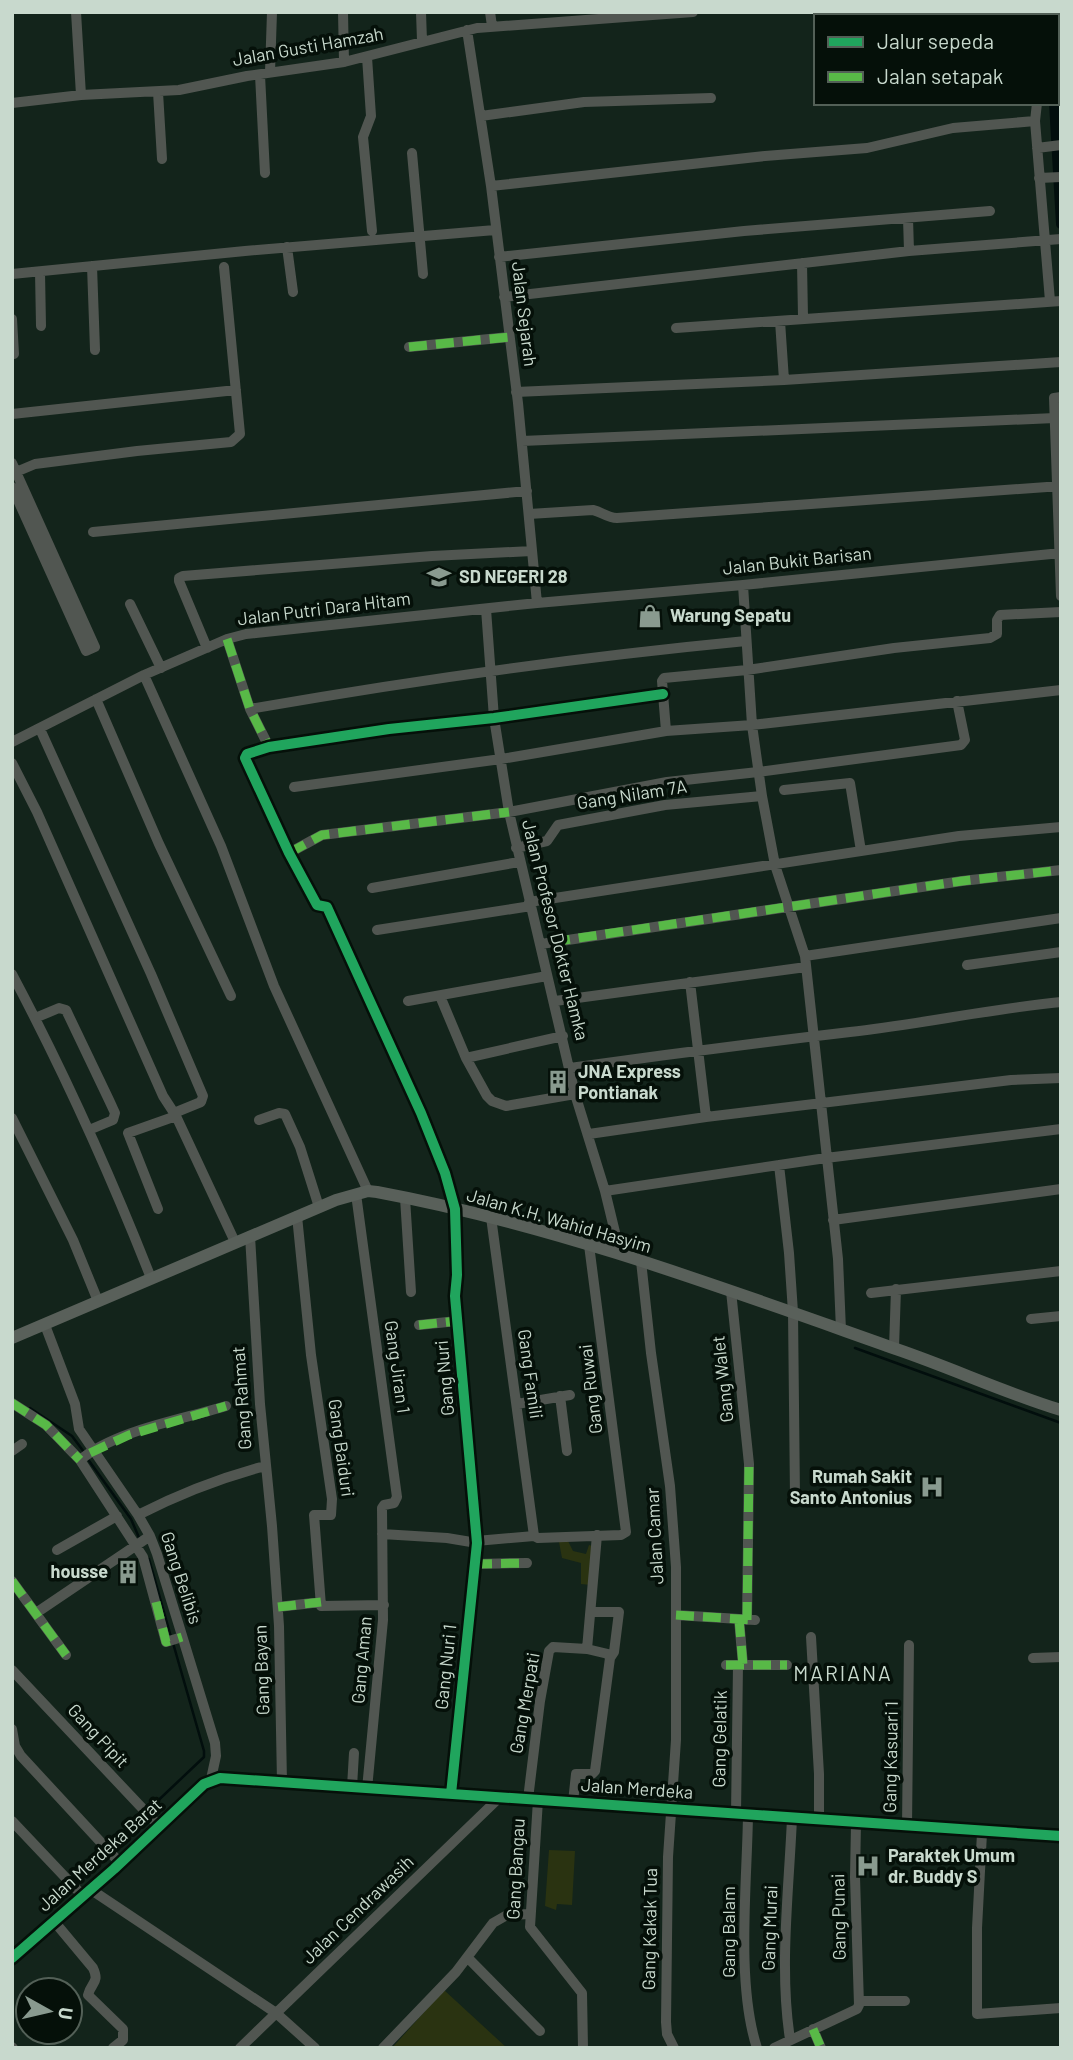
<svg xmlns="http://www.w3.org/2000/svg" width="1073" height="2060" font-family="Barlow,sans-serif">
<rect width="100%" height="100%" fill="#13241b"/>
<path fill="#2a3311" d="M568,1541L573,1551L586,1554L589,1545L592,1546L591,1585L581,1584V1563L562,1558L559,1542Z
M549,1850L575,1851L572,1905L557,1904L556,1910L545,1906Z
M444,1990L507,2048H392Z"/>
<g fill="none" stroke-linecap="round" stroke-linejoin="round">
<path stroke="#020e0d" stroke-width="2.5" d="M855,1348L1061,1423
M30,1408L72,1436L84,1452
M87,1458L131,1519L140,1540
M149,1559L171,1637
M147,1811L204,1757V1751L173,1643
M110,1848L143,1816"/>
<path stroke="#020e0d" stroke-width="10" d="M1048,12V16
M1054,103L1061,224"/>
<path stroke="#515651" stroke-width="10" d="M76,12L81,95
M343,12L344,62
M421,12L422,41
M490,12L492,26
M1029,12V16
M467,30L491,186L518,403L537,603
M1057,55H1061
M367,57L371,116L363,137L372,231
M270,72L272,12
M260,75L265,173
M158,92L162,159
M1057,99L1061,98
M12,103L81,95L179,90L247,76L344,62L477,28L693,12
M481,116L584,102L711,98
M1035,121L1050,301
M1037,148L1061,145
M412,153L423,274
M1039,178L1061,177
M491,186L765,156L867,148L953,128L1035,121L1037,103
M908,218L909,251
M287,247L293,292
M499,257L744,231L990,211
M802,263L803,317
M92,266L95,350
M40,272L41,326
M12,274L245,251L495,230
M504,297L909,251L1061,239
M12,319L14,354
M780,321L784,380
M676,328L1061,301
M409,347L509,337
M516,392L784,380L1061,362
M1061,397L1054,398L1061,596
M12,414L236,390
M522,441L1055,418
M12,463L95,647L86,651L12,487
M16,472L35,464L137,451L231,442L240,434L224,267
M529,514L593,510C602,512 607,518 617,518L1061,486
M93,532L527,491
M743,585L752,725L762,796L775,865L805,956L838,1259L841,1330
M130,604L161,668
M486,609L494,718L509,812L575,1094L605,1191L620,1253
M227,639L250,709L269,747
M207,648L179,581V578L183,576L432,556L532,551
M144,675L221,846L274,986L368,1191
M96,699L159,844L231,996
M250,709C415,680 580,657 746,641
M40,729L151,974L203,1096L201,1102L174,1113
M666,731L662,681L664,678L747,670L894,648L990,638L997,634V620L1000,615L1061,612
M12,742L144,675L227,639L246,634L537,603L743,585L1061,553
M12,763L37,812L163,1096L176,1116L235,1242
M294,787L501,759L666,731L752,725L1061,690
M784,790L850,783L861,851
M516,848L547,841L558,825L665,805L762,796
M289,853L322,835L509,812L667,782L758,772L961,745L965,740L957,701
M372,888L519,862
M529,902L959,836L1061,827
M377,930L531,906
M541,944L962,881L1061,870
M805,956L1061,918
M967,965L1061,952
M12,974C64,1072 110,1174 151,1278
M690,982L706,1117
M440,996L466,1058L487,1096L492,1101L506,1106L575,1094
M408,1001L547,976
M555,1001L806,967
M35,1018L59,1008L66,1010L109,1100L115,1113L113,1120L89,1130
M466,1058L563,1036
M570,1068C663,1055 756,1043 850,1032C921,1024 990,1009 1061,1002
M12,1118L73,1240L98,1301
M259,1120L279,1113L285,1114L300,1147L319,1207
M589,1134L706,1117L1011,1080L1061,1078
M779,1165L789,1253L793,1312L795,1498
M605,1191L826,1158L1061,1129
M356,1194L397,1497L394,1503L384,1505L382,1508L383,1620L367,1789
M405,1198L411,1292
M158,1209L128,1133L176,1116
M297,1216L311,1355L332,1499L331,1515H314L321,1606L384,1605
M491,1217L534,1536
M833,1220L1061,1189
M250,1236L260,1404L272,1526L279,1626L282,1782
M641,1261L651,1353L670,1486L676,1567V1740L668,1857L666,2022L667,2034L674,2048
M731,1291L749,1464L747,1620
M871,1293L1061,1271
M1031,1319L1061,1316
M45,1325L75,1404L79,1429L138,1515L150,1536L157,1554L215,1743L216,1756L211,1779
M419,1325L457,1321
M894,1348L896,1289
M560,1396L567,1451
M12,1403L46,1425L80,1460
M517,1404L570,1395
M12,1451L22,1444
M138,1515C179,1494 220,1478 265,1466
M382,1534L447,1538L477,1543
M476,1541L534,1536L538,1538L621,1535L626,1532L589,1245
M57,1550L117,1516
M474,1564L527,1563
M12,1581L66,1655
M278,1607L321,1602
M591,1612H619L614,1652L610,1658
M36,1613L150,1536
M676,1615L755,1620
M739,1619L743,1665
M182,1637L166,1642L143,1557L80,1460C116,1430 181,1420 226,1406
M811,1637L819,1774V1820
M1033,1658L1061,1657
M726,1665H787
M12,1670L159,1826
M12,1729L15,1746L21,1756L120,1863
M352,1787L354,1753
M451,1794L477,1543L455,1296L457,1275L455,1209L445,1173L421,1113L327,907L317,905L289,853L245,758L247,754L269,747L389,729L494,718L663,694
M528,1799L540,1701L549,1651L553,1647L587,1649
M538,1800L530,1927L582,1993L583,2048
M573,1802L576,1774H592L595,1771L610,1658L608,1654L587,1649L597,1535
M736,1814L738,1665
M748,1815C747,1884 736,1984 757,2048
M12,1821L82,1895
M907,1827L909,1645
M982,1833L977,1928V2014L1061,2008
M90,1889L276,2013L315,2048
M53,1920L93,1968C100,1983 91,1982 88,1995L123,2029V2040L113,2048
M12,1958L114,1869L204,1784L220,1778L1061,1836
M468,1958L540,2031
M859,2001H905
M813,2029L821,2048
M790,2039C779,1969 789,1889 792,1818
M12,2047L13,2048
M240,2048L500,1797
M383,2048L456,1972L493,1923L507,1915L530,1914
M774,2048L857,2009L859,2005L855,1877L856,1823"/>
<path stroke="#59605a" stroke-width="12" d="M12,1338L336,1200L368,1191L377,1192C555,1225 726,1289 896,1349C952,1368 1005,1393 1061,1410"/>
<path stroke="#58b947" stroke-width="9" stroke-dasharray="18 9" stroke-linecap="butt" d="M409,347L509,337
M227,639L250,709L269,747
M289,853L322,835L509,812
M552,942L962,881L1061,870
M419,1325L457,1321
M12,1403L46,1425L80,1460
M90,1453L129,1435L226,1406
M474,1564L527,1563
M12,1581L66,1655
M156,1602L166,1642L182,1637
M278,1607L321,1602
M676,1615L755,1620
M739,1619L743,1665
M747,1620L749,1464
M726,1665H787
M813,2029L821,2048"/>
<g stroke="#051009" stroke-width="15">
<path id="cycleway" d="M451,1794L477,1543L455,1296L457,1275L455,1209L445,1173L421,1113L327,907L317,905L289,853L245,758L247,754L269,747L389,729L494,718L663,694
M12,1958L114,1869L204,1784L220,1778L1061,1836"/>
</g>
<use href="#cycleway" stroke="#20a55d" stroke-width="10"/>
</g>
<defs>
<g id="school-bare" transform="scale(1.89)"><path d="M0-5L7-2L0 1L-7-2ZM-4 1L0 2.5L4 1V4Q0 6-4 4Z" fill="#899a8f" stroke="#051009" stroke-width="2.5" paint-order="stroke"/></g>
<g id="shop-bare" transform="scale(1.89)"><path d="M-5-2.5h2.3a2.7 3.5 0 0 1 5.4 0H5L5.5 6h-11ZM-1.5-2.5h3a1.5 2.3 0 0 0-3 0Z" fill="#899a8f" stroke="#051009" stroke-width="2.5" paint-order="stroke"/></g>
<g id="building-bare" transform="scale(1.89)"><path d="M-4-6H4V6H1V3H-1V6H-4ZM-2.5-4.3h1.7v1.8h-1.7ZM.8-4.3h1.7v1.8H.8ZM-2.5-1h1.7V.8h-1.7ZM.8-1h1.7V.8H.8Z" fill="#899a8f" stroke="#051009" stroke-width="2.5" paint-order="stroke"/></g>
<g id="hospital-bare" transform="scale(1.89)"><path d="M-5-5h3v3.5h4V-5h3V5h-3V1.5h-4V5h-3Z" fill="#899a8f" stroke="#051009" stroke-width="2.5" paint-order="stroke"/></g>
</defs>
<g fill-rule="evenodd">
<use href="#school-bare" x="439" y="577"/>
<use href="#shop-bare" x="650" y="616"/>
<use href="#building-bare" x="558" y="1082"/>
<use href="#hospital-bare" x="932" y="1487"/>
<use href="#building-bare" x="128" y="1572"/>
<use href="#hospital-bare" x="868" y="1866"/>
</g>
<g text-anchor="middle" stroke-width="7" stroke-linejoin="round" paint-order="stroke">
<g font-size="18" fill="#c8d9cd" stroke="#051009">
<text transform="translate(308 47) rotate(-10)" y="6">Jalan Gusti Hamzah</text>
<text transform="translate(524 314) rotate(83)" y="6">Jalan Sejarah</text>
<text transform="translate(797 561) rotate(-6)" y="6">Jalan Bukit Barisan</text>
<text transform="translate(324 609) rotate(-7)" y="6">Jalan Putri Dara Hitam</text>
<text transform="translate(632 795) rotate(-9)" y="6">Gang Nilam 7A</text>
<text transform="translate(555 930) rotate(76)" y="6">Jalan Profesor Dokter Hamka</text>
<text transform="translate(559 1221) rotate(16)" y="6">Jalan K.H. Wahid Hasyim</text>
<text transform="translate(397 1367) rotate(82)" y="6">Gang Jiran 1</text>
<text transform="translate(530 1374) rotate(82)" y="6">Gang Famili</text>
<text transform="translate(445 1378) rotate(-95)" y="6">Gang Nuri</text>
<text transform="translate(723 1379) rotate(-96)" y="6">Gang Walet</text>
<text transform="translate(591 1389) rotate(-97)" y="6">Gang Ruwai</text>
<text transform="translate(242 1398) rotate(-94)" y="6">Gang Rahmat</text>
<text transform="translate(341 1448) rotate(82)" y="6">Gang Baiduri</text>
<text transform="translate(655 1536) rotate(-93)" y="6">Jalan Camar</text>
<text transform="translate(181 1578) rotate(72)" y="6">Gang Belibis</text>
<text transform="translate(362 1660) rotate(-85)" y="6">Gang Aman</text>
<text transform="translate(446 1667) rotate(-84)" y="6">Gang Nuri 1</text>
<text transform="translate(262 1670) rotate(-92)" y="6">Gang Bayan</text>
<text transform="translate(525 1703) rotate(-80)" y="6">Gang Merpati</text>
<text transform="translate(98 1736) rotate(47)" y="6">Gang Pipit</text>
<text transform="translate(720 1739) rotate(-89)" y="6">Gang Gelatik</text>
<text transform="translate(891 1757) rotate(-89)" y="6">Gang Kasuari 1</text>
<text transform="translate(637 1789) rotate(4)" y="6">Jalan Merdeka</text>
<text transform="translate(100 1855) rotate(-42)" y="6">Jalan Merdeka Barat</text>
<text transform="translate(516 1869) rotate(-87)" y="6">Gang Bangau</text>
<text transform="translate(358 1910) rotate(-44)" y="6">Jalan Cendrawasih</text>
<text transform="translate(839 1917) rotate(-91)" y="6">Gang Punai</text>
<text transform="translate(770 1928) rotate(-88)" y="6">Gang Murai</text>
<text transform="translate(650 1929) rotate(-89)" y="6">Gang Kakak Tua</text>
<text transform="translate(729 1932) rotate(-90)" y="6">Gang Balam</text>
</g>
<g font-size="18" font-weight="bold" fill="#c8d9cd" stroke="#051009" text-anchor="start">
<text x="459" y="583">SD NEGERI 28</text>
<text x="670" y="622">Warung Sepatu</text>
<text x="578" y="1078">JNA Express<tspan x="578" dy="21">Pontianak</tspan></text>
<text x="912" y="1483" text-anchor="end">Rumah Sakit<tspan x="912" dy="21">Santo Antonius</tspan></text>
<text x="108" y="1578" text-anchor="end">housse</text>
<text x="888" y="1862">Paraktek Umum<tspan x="888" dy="21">dr. Buddy S</tspan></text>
</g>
<g font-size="21" letter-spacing="2" fill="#c8d9cd" stroke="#051009">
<text x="843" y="1681">MARIANA</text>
</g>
</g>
<rect width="1073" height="2060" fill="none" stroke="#c8d9cd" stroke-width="28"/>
<rect x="814" y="14" width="245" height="91" fill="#051009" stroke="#536057" stroke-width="2"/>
<rect x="828" y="37" width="35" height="10" fill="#20a55d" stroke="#536057" stroke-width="2"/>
<text x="877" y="49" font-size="21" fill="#c8d9cd">Jalur sepeda</text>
<rect x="828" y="72" width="35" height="10" fill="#58b947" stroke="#536057" stroke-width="2"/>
<text x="877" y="84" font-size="21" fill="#c8d9cd">Jalan setapak</text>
<g transform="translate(49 2011) rotate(98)"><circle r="33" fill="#051009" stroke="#536057" stroke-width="2"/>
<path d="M0-5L12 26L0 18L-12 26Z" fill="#899a8f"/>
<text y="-10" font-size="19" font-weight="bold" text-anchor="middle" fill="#c8d9cd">U</text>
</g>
</svg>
